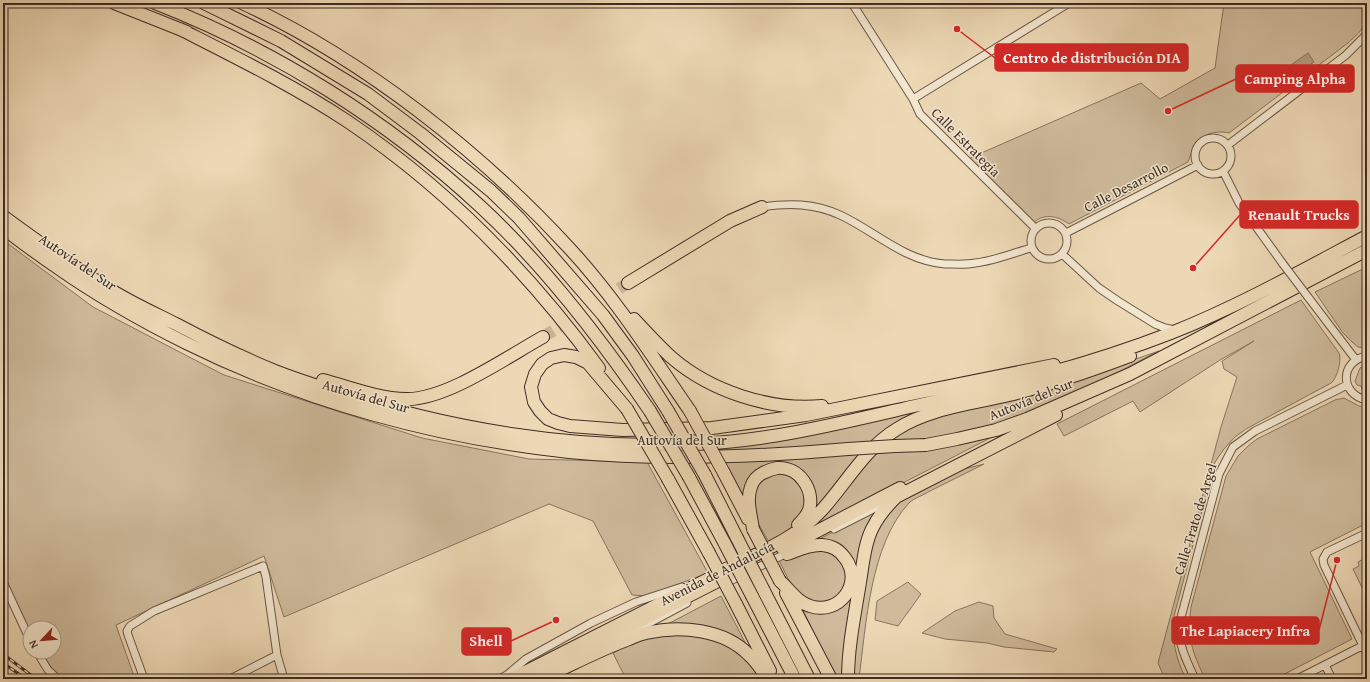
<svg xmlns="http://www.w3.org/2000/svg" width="1370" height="682" font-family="'Gentium Book Plus',serif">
<rect width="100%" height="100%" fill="#edd8b5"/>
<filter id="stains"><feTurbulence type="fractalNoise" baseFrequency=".005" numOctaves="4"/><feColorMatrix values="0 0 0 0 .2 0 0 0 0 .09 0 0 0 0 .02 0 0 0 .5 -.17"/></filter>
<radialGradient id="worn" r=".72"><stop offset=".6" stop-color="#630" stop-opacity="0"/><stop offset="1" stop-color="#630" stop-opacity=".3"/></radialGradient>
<path fill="#cfbb9c" stroke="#86745f" d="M1224,3H1357C1361,6 1362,9 1363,14C1367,29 1358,33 1348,43L1229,133C1216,130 1200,134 1193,147C1191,152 1190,158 1188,162L1069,224C1057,216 1046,213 1034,222L970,158L1141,83L1160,99L1215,68Z
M3,240L93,307L224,375L422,438L529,459L647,462L708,573L646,596L632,595L593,521L549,504L284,617L264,556L116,625L135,679H59L41,652H54V628H30V632L3,574Z
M1367,267V348L1358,347L1352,342L1343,333L1315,292Z
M1301,300L1339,353C1342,360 1337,379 1331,383L1246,429L1235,437L1224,449L1215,462L1174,616C1172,640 1175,657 1186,679H1165L1158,663L1221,427L1237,377L1224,369L1222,361L1254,341L1220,360L1140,412L1133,401L1064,436L1057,424Z
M1159,351L773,550L716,446L951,402L1069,382Z
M1363,366L1367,367V390L1364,391L1362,389L1361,386L1357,385L1355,381L1360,368Z
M1344,398L1359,406L1367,407V523L1310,552L1352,639L1275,679H1205C1192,651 1187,639 1191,607L1226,476L1238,456L1248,446L1257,439L1335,400Z
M984,464C966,473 948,482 930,491C924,495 914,498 909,503C870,545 866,625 859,679H836L779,560L860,518L964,469Z
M1367,557V582L1366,583L1367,586V598L1353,569L1359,566L1358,562Z
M908,582L921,594L898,626L875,620L877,601Z
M721,596L764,679H626L613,653Z
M979,602L993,606L994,618L1005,634L1057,649L1054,652L1004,647L987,643L945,639L922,633L955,611Z"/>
<path fill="#b29e83" stroke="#84715c" d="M1308,53L1314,62L1297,73L1291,65Z"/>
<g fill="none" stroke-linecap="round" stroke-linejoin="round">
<path stroke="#cab698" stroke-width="12" stroke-dasharray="12 6" stroke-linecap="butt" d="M543,337L628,283"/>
<g stroke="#6a5847" stroke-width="9">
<path id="street" d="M852,3L913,99L920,114L1035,228
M913,99L1069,3
M1195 156a18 18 0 1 1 36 0a18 18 0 1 1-36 0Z
M1228,145L1346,55L1367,34
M1223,171L1239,203L1283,264
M762,207C789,203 814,203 840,215C875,231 904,261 945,264C954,264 966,265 975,263C994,261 1013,253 1031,248
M1031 241a18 18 0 1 1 36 0a18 18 0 1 1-36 0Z
M1066,233L1198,165
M1062,254L1099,288L1118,301L1155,324L1165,328L1175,330
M1308,297L1356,360
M1367,356C1339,361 1340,395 1367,400
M834,529L887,502
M1367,533L1327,552L1323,559L1324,565L1367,654
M3,582L30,640
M726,583L789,552
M631,633L687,603
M37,652L48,670L58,679
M1325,665L1332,679
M144,679L128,635L127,631L130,626L154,611L263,566L266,577L277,655L284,679
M230,679L277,655
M499,679L507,675L526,659L591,623L636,602L682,587
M542,679L554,673
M1195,679C1187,662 1178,644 1179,625L1219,474L1233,447L1255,431L1347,385
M1297,679L1366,644"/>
</g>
<g stroke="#3e2d22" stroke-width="12">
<path id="primary" d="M509,679L726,569
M528,679L730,576"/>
</g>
<g stroke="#3e2d22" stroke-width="14">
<path id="highway" d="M114,3L187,32
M155,3C275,50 387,120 481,207C546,267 601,339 650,411
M204,3L281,41L368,94L420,133L491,191L519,218L603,315L633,356L668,411
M242,3C363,59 481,152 571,250C616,299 652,356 690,411
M180,29C237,58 294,86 347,121C445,187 529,272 599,368
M3,216C38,242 74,267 111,290C132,303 154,313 176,324C208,341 241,357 275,371C293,378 311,384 330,390C446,429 573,450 696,444C771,441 845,422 919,405C1004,386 1089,365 1171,333C1239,306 1303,270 1367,236
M3,228C21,242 39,255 58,268C98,296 142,321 186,343C305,402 437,438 569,452C661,461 756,457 848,449
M628,283L730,221L762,207
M634,319C646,332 658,345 671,357C710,391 770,411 822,406
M323,380C349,387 379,399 406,399C446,400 507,357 543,337
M627,409L588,363L576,357L564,355L551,358L542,364L535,374L531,387L534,402L540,411L548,419L558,423L570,426L623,430L712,428L806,415L1054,365
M895,446L926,445L957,439L996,430L1027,419L1130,374L1367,250
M724,473L748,519
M705,475L737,538
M689,477L725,544
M668,479L709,553
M753,529C751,515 746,500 751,487C753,480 757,476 763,473C767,471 772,469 777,468C799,466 815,490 809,510C807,516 802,521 798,525
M783,549L900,488
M726,569C759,553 796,538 821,511C846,484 864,449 897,429C930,408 972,404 1009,395C1051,385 1090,371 1130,356
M780,581C790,590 797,602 810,606C839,616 864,583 845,558C839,550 833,546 822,545C810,544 798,550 787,554
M764,591L809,679
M786,593L831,679
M752,596L795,679
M736,604L770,671
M551,674C577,662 602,649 629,639C634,637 640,634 646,633C680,625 724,629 749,655C757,662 762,671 768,679
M848,679C848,646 855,614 860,582C863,565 864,545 872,529C878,516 886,507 896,497L1056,415"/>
</g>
<use href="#street" stroke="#f3e6cf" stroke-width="7"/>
<use href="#primary" stroke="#edd8b5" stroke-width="10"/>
<use href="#highway" stroke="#edd8b5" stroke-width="12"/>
<g stroke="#3e2d22" stroke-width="3">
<path id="rail" d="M3,654L36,679
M3,663L26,679
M3,674L10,679"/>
</g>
<use href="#rail" stroke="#f3e6cf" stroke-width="1.5" stroke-dasharray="4.5" stroke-linecap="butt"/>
<g stroke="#6a5847" stroke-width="9" stroke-linecap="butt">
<path id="street-bridge" d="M1283,264L1308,297"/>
</g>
<g stroke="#3e2d22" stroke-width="14" stroke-linecap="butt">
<path id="highway-bridge" d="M627,409L668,479
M650,411L689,477
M668,411L705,475
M690,411L724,473
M848,449L895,446
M753,529L780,581
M737,538L764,591
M725,544L752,596
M709,553L736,604"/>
</g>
<use href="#street-bridge" stroke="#f3e6cf" stroke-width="7"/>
<use href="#highway-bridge" stroke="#edd8b5" stroke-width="12"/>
</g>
<g text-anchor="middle" stroke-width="3" stroke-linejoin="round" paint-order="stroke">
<g font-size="14" fill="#3e2d22" stroke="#f3e6cf">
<text transform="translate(966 142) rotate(45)" y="5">Calle Estrategia</text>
<text transform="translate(1126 187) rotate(-27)" y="5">Calle Desarrollo</text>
<text transform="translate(78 262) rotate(34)" y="5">Autovía del Sur</text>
<text transform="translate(366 396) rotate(16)" y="5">Autovía del Sur</text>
<text transform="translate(1031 399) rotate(-22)" y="5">Autovía del Sur</text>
<text x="682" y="445">Autovía del Sur</text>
<text transform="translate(1195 519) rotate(-73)" y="5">Calle Trato de Argel</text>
<text transform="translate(717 573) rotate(-27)" y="5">Avenida de Andalucía</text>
</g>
</g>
<path fill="none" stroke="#d62828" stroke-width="1.5" d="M957 29L995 58M1168 111L1236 79M1193 268L1240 215M1337 560L1319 630M556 620L511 641"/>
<g fill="#d62828" stroke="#f3e6cf" stroke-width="1.5">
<circle cx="957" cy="29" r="4"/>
<circle cx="1168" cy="111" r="4"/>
<circle cx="1193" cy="268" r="4"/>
<circle cx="1337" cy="560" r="4"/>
<circle cx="556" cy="620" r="4"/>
</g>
<g fill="#d62828" stroke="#d62828" stroke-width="1.5">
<rect x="995" y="44" width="193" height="27" rx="4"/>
<rect x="1236" y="65" width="118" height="27" rx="4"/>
<rect x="1240" y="201" width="118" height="27" rx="4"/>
<rect x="1172" y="617" width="147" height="27" rx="4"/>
<rect x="462" y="628" width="49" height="27" rx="4"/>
</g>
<g font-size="15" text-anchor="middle" font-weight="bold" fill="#fff">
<text x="1092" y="63">Centro de distribución DIA</text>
<text x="1295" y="84">Camping Alpha</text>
<text x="1299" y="220">Renault Trucks</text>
<text x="1245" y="636">The Lapiacery Infra</text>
<text x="486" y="646">Shell</text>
</g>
<rect width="1370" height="682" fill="none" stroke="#edd8b5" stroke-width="16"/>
<rect x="4" y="4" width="1362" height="674" fill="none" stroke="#3e2d22" stroke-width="2"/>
<rect x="8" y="8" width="1354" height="666" fill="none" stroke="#3e2d22"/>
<g transform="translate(42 640) rotate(244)"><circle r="19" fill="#f3e6cf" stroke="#ab9c8a"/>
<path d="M0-3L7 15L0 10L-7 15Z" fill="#8f2418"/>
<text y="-6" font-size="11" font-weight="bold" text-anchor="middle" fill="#3e2d22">N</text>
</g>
<rect width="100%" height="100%" filter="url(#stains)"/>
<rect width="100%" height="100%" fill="url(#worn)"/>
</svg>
